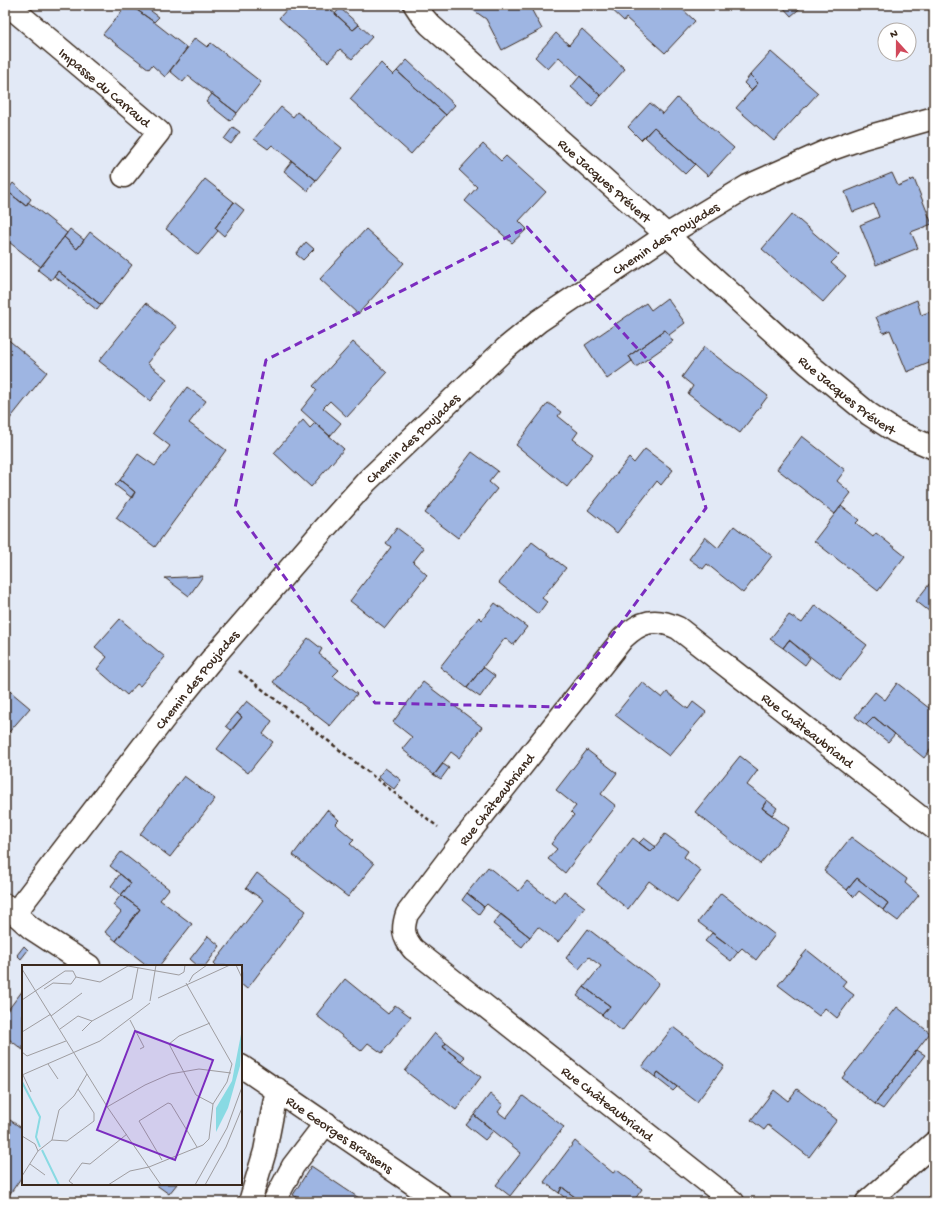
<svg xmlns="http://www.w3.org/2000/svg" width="939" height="1207" font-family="'Gochi Hand',sans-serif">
<rect width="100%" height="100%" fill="#e2e9f6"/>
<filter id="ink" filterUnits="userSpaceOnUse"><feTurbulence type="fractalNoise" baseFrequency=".025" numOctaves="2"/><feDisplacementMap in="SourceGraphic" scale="8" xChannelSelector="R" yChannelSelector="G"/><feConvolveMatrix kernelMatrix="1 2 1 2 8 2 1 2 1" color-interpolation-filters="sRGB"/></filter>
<g filter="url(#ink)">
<path fill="#9eb5e2" stroke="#3b2a1e" d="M127,5H130L154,22L187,48L165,77L152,65L149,69L103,34Z
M130,5H143L159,17L154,22Z
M291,5H326L353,30L359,25L372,37L352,59L340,49L328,62L279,18Z
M466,5H529L542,29L502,50L486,19Z
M610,5H678L695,21L665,53L626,18L624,21L608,6Z
M781,5H804L791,16Z
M340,8L359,25L353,30L335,14Z
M582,29L625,69L601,96L559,57L548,69L535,57L556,33L569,45Z
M195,38L207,47L211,43L261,82L237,113L188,76L183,82L170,71Z
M771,52L818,93L774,141L736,108L758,83L750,75Z
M407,60L455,105L446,115L397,71Z
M381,63L393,75L397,71L446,115L411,154L350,99Z
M750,75L758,83L751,90L744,83Z
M580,76L601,96L592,106L571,87Z
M212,94L237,113L230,121L206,102Z
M677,98L734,148L708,176L654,127L641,140L628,127L650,103L663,114Z
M281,107L293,117L297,112L342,148L316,180L272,145L268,149L254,139Z
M233,127L240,132L231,144L224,139Z
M654,127L695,164L685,174L645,137Z
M483,144L501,161L506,156L546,192L519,221L527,229L512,243L465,201L477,187L459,170Z
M292,161L316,180L308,191L284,171Z
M892,173L898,186L914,179L932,224L911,232L918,248L876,265L860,225L879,217L874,204L853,212L845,192Z
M205,179L234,202L215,228L218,231L198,255L166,229Z
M13,183L31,199L26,206L7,191Z
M7,191L26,206L28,202L67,233L41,267L5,239V194Z
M234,202L244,210L224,236L215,228Z
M792,214L839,255L831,263L846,276L823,302L762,249Z
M70,229L84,240L77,249L64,237Z
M366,229L404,263L358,314L320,279Z
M90,232L132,265L101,305L58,271L51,280L38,270L64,237L77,249Z
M306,242L314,249L303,260L296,254Z
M58,271L101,305L97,310L54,276Z
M667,298L685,323L669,335L665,330L629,356L632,361L607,379L585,345L646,303L651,310Z
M917,300L921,315L929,312L934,323V361L907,372L890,330L883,333L876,317Z
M146,303L177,327L147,363L167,379L150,401L99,361Z
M665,330L673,341L636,367L629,356Z
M5,337L47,372L5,425Z
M353,342L387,373L347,417L330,401L323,408L341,423L330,436L301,410L317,390L313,386Z
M704,347L768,396L740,433L688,394L693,386L682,377Z
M187,387L206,401L189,423L226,450L155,547L116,518L135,492L120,480L138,454L155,466L170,446L153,433Z
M548,403L561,412L558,416L578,432L573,439L593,454L567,487L516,445Z
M303,420L310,428L315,423L344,449L311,487L274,453Z
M802,436L845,470L837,481L851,493L835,514L777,469Z
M645,449L673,470L661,485L657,481L617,533L588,510L629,458L634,463Z
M472,452L498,471L489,482L497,489L458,538L425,513Z
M120,480L135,492L132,498L115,485Z
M841,506L859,520L856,523L873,537L876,533L905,556L878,591L814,541Z
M734,526L772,556L743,593L707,564L703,569L689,559L705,537L718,548Z
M397,528L424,548L413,562L427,575L385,628L350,601L391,547L386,543Z
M532,542L566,568L542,598L547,602L538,614L499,583Z
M203,576L189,596L165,578Z
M934,578V615L916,601Z
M495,603L527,627L513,645L505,638L467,688L440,667L479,617L482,620Z
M815,605L867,645L840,680L789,640L783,648L770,639L789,615L802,623Z
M120,619L165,657L140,686L137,684L127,695L97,669L107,657L95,647Z
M308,638L322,649L319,654L339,670L333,676L357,694L330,726L273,682Z
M789,640L810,658L805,665L783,648Z
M483,667L495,676L480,697L467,688Z
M423,682L482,727L459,758L451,752L434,775L402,749L412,737L393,722Z
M642,682L662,698L667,692L688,709L693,702L706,712L669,756L615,715Z
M897,683L934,712V745L924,758L874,717L866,725L855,717L875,692L885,700Z
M5,687L30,708L9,732L5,729Z
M247,701L272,721L263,734L273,742L248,773L217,749L242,717L237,713Z
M237,713L242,717L231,730L226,726Z
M874,717L895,734L888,742L866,725Z
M587,750L617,773L601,794L616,806L565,873L548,859L557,849L551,844L574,815L571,812L576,806L556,790Z
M740,756L758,770L747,785L767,800L762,808L789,828L760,864L695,812Z
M443,764L449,768L441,779L434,775Z
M385,768L401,780L394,789L378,777Z
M184,776L215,799L170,857L140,834Z
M767,800L777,808L772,815L762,808Z
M327,810L339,820L335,824L354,840L350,844L374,864L348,897L293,855Z
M665,834L688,851L684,857L701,871L677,902L649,881L628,909L597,884L633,838L651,852Z
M851,837L907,879L905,883L919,895L898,921L883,910L888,903L857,878L847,890L824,871Z
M644,838L656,847L651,852L639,843Z
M121,852L169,889L160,900L192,924L159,966H148L116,941L140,909L121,895L131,883L110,866Z
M488,867L519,891L527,881L555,903L564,891L585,907L558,942L538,927L530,937L487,904L484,907L467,893Z
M257,873L306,911L247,989L241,984V966H217L214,963L263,900L246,888Z
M120,874L131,883L121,895L111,886Z
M857,878L888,903L883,910L859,891L854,897L847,890Z
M467,893L484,907L479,914L462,900Z
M721,893L775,935L756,960L742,948L738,952L698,922Z
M121,895L140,909L116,941L105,932L121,912L113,905Z
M501,914L530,937L522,947L493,924Z
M588,929L659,983L622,1031L602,1015L610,1006L584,987L601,966L589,957L579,969L566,958Z
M712,933L738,952L731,961L705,941Z
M208,936L220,946L205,966H198L190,959Z
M24,946L28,950L21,959L17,955Z
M807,950L846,981L842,986L854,995L837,1018L825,1008L819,1016L778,985Z
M345,979L388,1014L395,1005L411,1017L382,1053L368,1043L361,1051L316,1015Z
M584,987L610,1006L602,1015L577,996Z
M23,990V1050L5,1036V1014Z
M897,1007L930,1033L875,1104L842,1078Z
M673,1027L724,1066L697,1102L658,1072L655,1077L642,1067Z
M435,1033L446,1043L443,1047L481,1077L456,1110L405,1071Z
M446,1043L465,1057L461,1061L443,1047Z
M917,1050L925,1055L883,1109L875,1104Z
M658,1072L677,1087L673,1091L655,1077Z
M797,1089L837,1120L809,1157L768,1125L764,1130L751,1120L774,1090L788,1101Z
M490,1094L503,1105L498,1112L506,1118L523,1096L564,1127L510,1196L496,1185L521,1153L474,1115Z
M474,1115L493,1131L485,1140L466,1125Z
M10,1120L23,1129V1175L5,1201V1127Z
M575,1141L613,1173L617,1170L642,1189L633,1202H581L562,1187L559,1193L544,1182Z
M311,1166L365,1202H304L293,1195Z
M155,1184H177L169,1194Z
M562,1187L581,1202H570L559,1193Z"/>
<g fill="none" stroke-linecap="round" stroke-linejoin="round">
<g stroke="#3b2a1e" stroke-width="25">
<g id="minor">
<path id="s1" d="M8,5L159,132L124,176"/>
<path id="s2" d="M415,5L423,17L430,25L667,235L807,363L869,414L895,431L934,448"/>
<path d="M5,905L31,928L89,966"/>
<path id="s3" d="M15,913L173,707L216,654L325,528L367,481L505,349L539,321L667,235L748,186L829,150L863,138L934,118"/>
<path id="s4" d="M241,1066L440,1202"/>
<path d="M250,1202L265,1151L277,1089"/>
<path d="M274,1202L293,1166L326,1123"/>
<path id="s5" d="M733,1202L413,949C403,937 402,929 407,914L460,844L623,638C641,621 655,617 678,628L934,828"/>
<path d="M867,1202L934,1143"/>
</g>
</g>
<path stroke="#3b2a1e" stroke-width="2.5" stroke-dasharray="4 3" stroke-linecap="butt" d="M239,671L438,827"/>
<use href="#minor" stroke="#fff" stroke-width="22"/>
</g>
</g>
<path fill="none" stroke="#7b2cbf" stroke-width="3" stroke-dasharray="8 5" stroke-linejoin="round" d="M527,227L667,381L706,508L559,707L375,703L235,508L266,360Z"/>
<g text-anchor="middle" stroke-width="3.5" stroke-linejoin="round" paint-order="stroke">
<g font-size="14" fill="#3b2a1e" stroke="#fff">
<text dy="5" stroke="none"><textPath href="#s1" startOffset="127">Impasse du Carraud</textPath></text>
<text dy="5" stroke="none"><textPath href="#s2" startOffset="259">Rue Jacques Prévert</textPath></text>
<text dy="5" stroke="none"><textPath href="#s3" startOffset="944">Chemin des Poujades</textPath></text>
<text dy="5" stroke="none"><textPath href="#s2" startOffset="583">Rue Jacques Prévert</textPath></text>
<text dy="5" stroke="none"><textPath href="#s3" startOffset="620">Chemin des Poujades</textPath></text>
<text dy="5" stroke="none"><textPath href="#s3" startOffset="296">Chemin des Poujades</textPath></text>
<text dy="5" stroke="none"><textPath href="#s5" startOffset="1022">Rue Châteaubriand</textPath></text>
<text dy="5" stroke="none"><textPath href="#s5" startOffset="591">Rue Châteaubriand</textPath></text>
<text transform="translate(608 1103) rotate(38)" y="5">Rue Châteaubriand</text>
<text dy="5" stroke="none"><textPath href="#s4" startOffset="120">Rue Georges Brassens</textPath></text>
</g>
</g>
<g transform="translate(22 965)">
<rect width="220" height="220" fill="#e2e9f6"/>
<path d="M220,64L218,101L206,143L194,167V143L210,116Z" fill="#89dae3"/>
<path fill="none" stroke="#89dae3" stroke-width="2" d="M0,117L18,152L14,172L18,182M20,185L37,220"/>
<path fill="none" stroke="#9f9da0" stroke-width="1" d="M214,0L220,13M0,4L86,143L139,220M54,12L78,17L106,1L157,10L162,7L163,0M167,17L171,10L185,0M22,24L31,18L49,19L54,12M136,33L208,0M0,35L43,6H51L54,12M128,36L134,0M29,51L60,28M108,55L122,82L118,84M188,58L157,71L147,79L174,130L191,139M38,64L56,51L70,56L110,34L116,3M60,66L70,56M0,67L29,49M0,87L5,91L44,76M26,99L36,114M0,110L78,76L128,38M1,110L9,127M85,142L123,120L148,109L177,104L209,108M0,171L13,179L16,186M30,175L45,176L72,156V148L56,124M16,186L30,175L37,145L52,131L65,109M140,195L117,156L146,138L149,139L175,182M8,199L23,210M0,211L16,186M52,220L47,216L60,198L68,199L105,169M86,220L108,206L127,202L181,180L187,174L191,139L205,117L210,99L164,18M173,220L205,163L220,122M183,220L204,182L220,143"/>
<path fill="#7b2cbf" fill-opacity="0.15" stroke="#7b2cbf" stroke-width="2" d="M113,66L191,95L153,195L75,165Z"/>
<rect width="220" height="220" fill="none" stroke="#3b2a1e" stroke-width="2"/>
</g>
<rect width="939" height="1207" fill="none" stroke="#fff" stroke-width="20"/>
<rect x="10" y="10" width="919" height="1187" fill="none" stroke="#3b2a1e" stroke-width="1.5" filter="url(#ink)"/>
<g transform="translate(897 42) rotate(339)"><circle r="19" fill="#ffffff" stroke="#b1aaa5"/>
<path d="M0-3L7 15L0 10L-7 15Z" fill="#d1495b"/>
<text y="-6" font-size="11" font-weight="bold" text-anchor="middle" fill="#3b2a1e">N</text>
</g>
</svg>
